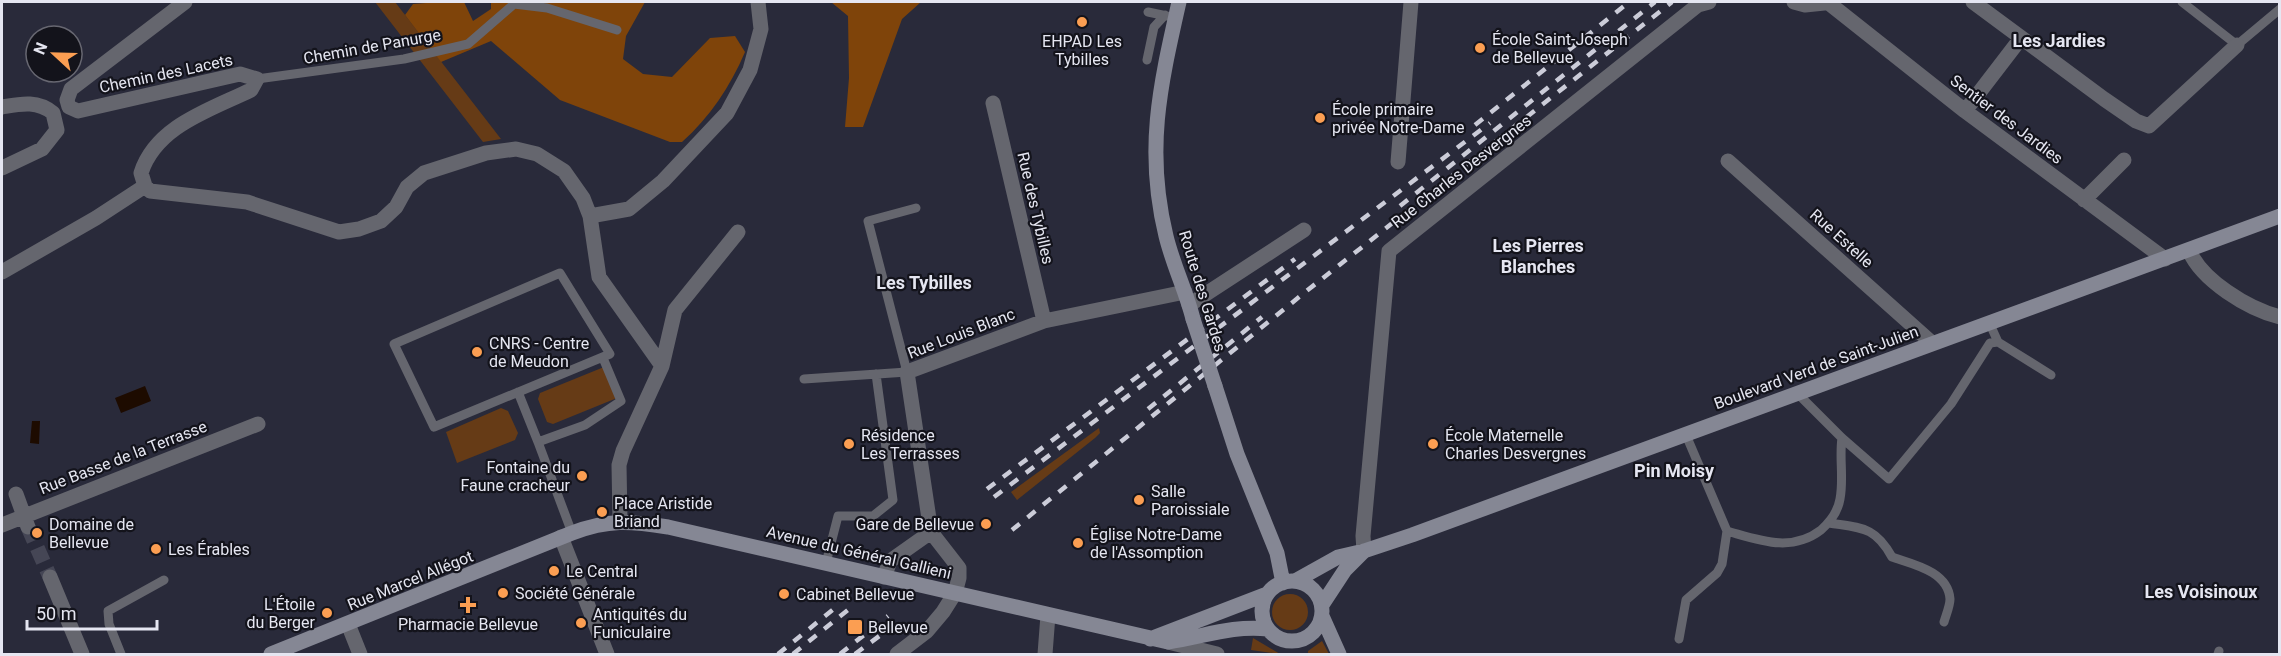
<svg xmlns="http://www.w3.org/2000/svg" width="2281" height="656" font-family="Roboto,sans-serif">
<rect width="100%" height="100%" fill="#292a3a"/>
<path fill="#663b16" d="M375,2H395L501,139L483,142Z
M604,367L617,398L553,424L547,422L538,399L540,393Z
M501,408L508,411L518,433L515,440L457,463L446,432Z
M1099,428L1100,433L1095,438L1017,500L1011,492Z
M1272 612a18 18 0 1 1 36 0a18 18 0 1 1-36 0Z
M1253,638L1280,654L1251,650Z
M1322,641L1329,654H1308V651Z"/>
<path fill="#7f440a" d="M440,2H464L473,21L491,9V2H645L626,36L623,59L643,74L672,77L710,38L735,36L745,52C730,87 710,117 682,142H670L560,100L491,41L441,62L405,15L413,4Z
M831,2H921L902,19L863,127H845L849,78L848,16Z"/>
<path fill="#1d0b00" d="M145,386L151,401L121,413L115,398Z
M32,421H40L39,444L30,443Z"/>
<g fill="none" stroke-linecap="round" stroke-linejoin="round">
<path stroke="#454655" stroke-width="15" stroke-dasharray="15 8" stroke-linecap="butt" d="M28,527L50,577"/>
<path stroke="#65666e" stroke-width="9" d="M2182,2L2237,45L2280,9
M1148,12L1167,16
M1147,60L1154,27L1165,15
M257,79L404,59L468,44L514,4L547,8L617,30
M560,273L610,354L434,427L394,344Z
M1989,322L1998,342L2051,375
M804,379L907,372L868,221L916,208
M518,392L538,442
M1797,393L1842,438L1889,479L1951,404L1990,343L1998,342
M1829,523C1861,528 1875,526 1892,557C1912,564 1948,571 1950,599C1950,606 1946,615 1944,622
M1727,531C1759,540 1791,553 1821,530C1830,522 1838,511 1840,499C1844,478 1839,458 1842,438
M572,533L538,442L585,425L621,401L603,358
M826,563L838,516H873L893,500L876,374
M1679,639L1686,600L1717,573L1722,564L1727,531L1686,435
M121,654L109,624L108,611L164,580
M2218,654L2219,651"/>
<path stroke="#65666e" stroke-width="15" d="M185,2L71,89L67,100L69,107L78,111L240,74L257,79L251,90C210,110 156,126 141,173L145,186L150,191L247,202L339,232L359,229L381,221L396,207L407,187L424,173L486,153L516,149L537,154L564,171L583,198L590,216L599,277L662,366L623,451L619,465L620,520
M1794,2L1805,5L1834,2
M1973,2L2104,99L2136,121L2149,126L2237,45
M1830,4L1965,111L2165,259
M993,103L1044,321
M2,107C20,104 37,100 53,113L57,130L42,149L2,168
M1965,111L2021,38
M1728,161L1932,343
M1398,162L1411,2
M2084,200L2124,160
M590,216L629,209L663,181L727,113L750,70L761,29L758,2
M2189,250C2201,280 2248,309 2280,317
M2,272L96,218L145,186
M1189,305L1304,230
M662,366L675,310L738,232
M16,494L28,527
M2,525L258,424
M561,537L607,654
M1364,551L1363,536L1389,251L1698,5L1709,2
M50,577L82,654
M884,577L890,561L931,532
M348,624L360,654
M1168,642L1217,654
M897,654L927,631L943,612L955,593L959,578V568L931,532L907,372L1044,321L1185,292
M1045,654L1048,615"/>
<path stroke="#858794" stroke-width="15" d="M1179,2C1160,86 1145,150 1166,236C1173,265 1186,291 1193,319
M1215,386L1237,454L1277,553L1283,583
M1295,581L1338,557L1364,551L1412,535L2280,216
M1262 611a30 30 0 1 1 60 0a30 30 0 1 1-60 0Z
M1322,605L1345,570L1364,551
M1322,616L1339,654
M1150,639L1267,594
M271,654L572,533C609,519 630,521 668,527L1168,642C1203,637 1232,625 1268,629"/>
<path stroke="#cbccd8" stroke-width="4.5" stroke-dasharray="10 10" stroke-linecap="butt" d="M1475,125L1629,2
M1400,206L1655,2
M1148,409L1262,317
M987,489L1295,259
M994,497L1490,123
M1012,530L1304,293L1672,2
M778,654L835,608
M793,654L849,609
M840,654L888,616
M855,654L897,623"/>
<path stroke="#858794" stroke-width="15" d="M1193,319L1215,386"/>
</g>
<g fill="#fb9e52" stroke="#13131b" stroke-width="2">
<circle cx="1082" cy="22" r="6"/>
<circle cx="1480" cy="48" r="6"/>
<circle cx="1320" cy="118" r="6"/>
<circle cx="477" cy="352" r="6"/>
<circle cx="849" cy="444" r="6"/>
<circle cx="1433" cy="444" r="6"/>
<circle cx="582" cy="476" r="6"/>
<circle cx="1139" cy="500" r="6"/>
<circle cx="602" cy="512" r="6"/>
<circle cx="986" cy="524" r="6"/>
<circle cx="37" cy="533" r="6"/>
<circle cx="1078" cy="543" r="6"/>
<circle cx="156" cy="549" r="6"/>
<circle cx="554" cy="571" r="6"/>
<circle cx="503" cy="593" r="6"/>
<circle cx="784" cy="594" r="6"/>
<path d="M465 596h6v6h6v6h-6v6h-6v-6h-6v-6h6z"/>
<circle cx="327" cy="613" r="6"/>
<circle cx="581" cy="623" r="6"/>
<rect x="847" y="619" width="16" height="16" rx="3"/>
</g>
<g text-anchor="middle" stroke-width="4.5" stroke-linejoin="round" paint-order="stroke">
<g font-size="16" fill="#e5e6f1" stroke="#13131b" text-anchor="start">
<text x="1492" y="45">École Saint-Joseph<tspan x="1492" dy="18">de Bellevue</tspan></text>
<text x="1082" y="47" text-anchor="middle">EHPAD Les<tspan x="1082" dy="18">Tybilles</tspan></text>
<text x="1332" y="115">École primaire<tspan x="1332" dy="18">privée Notre-Dame</tspan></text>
<text x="489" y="349">CNRS - Centre<tspan x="489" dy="18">de Meudon</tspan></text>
<text x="861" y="441">Résidence<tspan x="861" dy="18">Les Terrasses</tspan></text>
<text x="1445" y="441">École Maternelle<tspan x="1445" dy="18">Charles Desvergnes</tspan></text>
<text x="570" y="473" text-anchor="end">Fontaine du<tspan x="570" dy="18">Faune cracheur</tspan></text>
<text x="1151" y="497">Salle<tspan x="1151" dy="18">Paroissiale</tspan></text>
<text x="614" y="509">Place Aristide<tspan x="614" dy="18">Briand</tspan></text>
<text x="49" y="530">Domaine de<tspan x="49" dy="18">Bellevue</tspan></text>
<text x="974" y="530" text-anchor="end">Gare de Bellevue</text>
<text x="1090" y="540">Église Notre-Dame<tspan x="1090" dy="18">de l'Assomption</tspan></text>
<text x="168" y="555">Les Érables</text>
<text x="566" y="577">Le Central</text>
<text x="515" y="599">Société Générale</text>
<text x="796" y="600">Cabinet Bellevue</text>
<text x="315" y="610" text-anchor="end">L'Étoile<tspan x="315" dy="18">du Berger</tspan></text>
<text x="593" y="620">Antiquités du<tspan x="593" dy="18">Funiculaire</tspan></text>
<text x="468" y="630" text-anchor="middle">Pharmacie Bellevue</text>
<text x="868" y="633">Bellevue</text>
</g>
<g font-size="16" fill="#e5e6f1" stroke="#13131b">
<text transform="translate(372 46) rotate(-10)" y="6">Chemin de Panurge</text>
<text transform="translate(166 73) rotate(-12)" y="6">Chemin des Lacets</text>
<text transform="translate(2007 119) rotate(37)" y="6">Sentier des Jardies</text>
<text transform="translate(1461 171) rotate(-38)" y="6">Rue Charles Desvergnes</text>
<text transform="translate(1036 208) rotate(77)" y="6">Rue des Tybilles</text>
<text transform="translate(1842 238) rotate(42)" y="6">Rue Estelle</text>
<text transform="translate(1203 291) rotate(73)" y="6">Route des Gardes</text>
<text transform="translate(961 333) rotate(-21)" y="6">Rue Louis Blanc</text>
<text transform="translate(1816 367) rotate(-20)" y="6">Boulevard Verd de Saint-Julien</text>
<text transform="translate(123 457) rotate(-21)" y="6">Rue Basse de la Terrasse</text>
<text transform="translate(859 552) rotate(13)" y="6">Avenue du Général Gallieni</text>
<text transform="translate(410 580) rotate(-22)" y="6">Rue Marcel Allégot</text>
</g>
<g font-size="18" font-weight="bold" fill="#e5e6f1" stroke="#13131b">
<text x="2059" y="47">Les Jardies</text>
<text x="1538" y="252">Les Pierres<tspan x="1538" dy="21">Blanches</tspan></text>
<text x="924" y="289">Les Tybilles</text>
<text x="1674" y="477">Pin Moisy</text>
<text x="2201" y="598">Les Voisinoux</text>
</g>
</g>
<rect width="2281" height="656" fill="none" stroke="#e5e6f1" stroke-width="6"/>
<g transform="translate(54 54) rotate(292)"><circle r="28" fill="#13131b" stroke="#676771" stroke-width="1.5"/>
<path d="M0-4.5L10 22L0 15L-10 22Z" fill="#fb9e52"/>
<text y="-9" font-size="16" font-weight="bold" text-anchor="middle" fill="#e5e6f1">N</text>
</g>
<path d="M27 620v9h130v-9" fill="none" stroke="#e5e6f1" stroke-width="3"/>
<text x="36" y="620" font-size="18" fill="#e5e6f1" stroke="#13131b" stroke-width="4.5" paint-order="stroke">50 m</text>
</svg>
